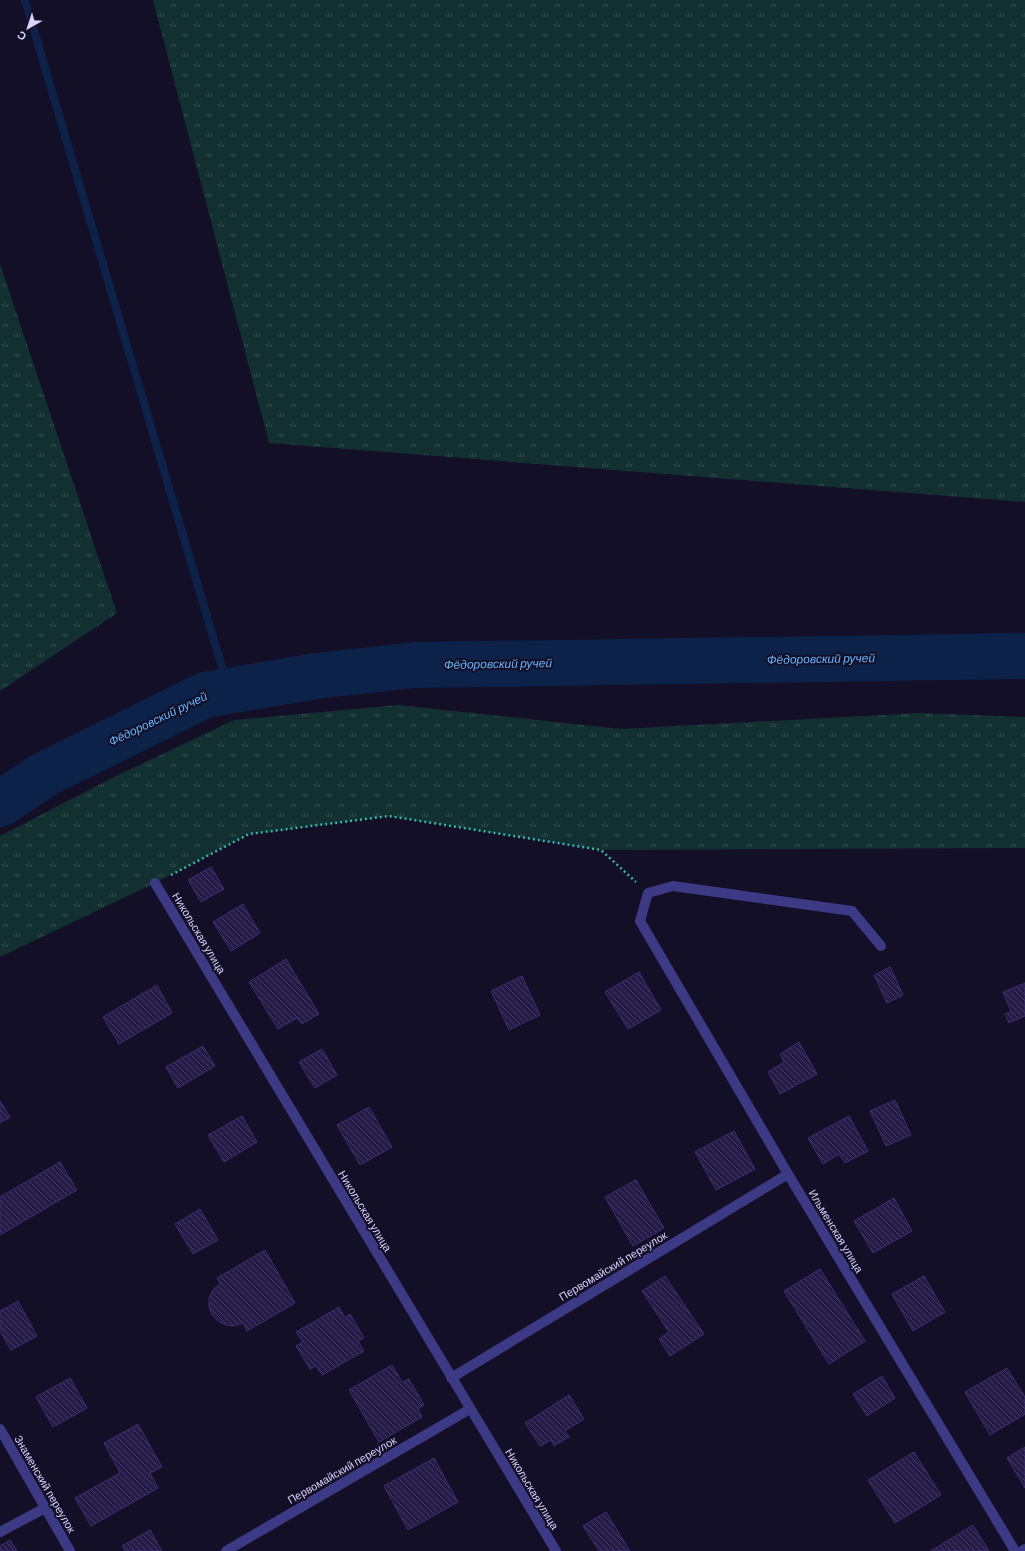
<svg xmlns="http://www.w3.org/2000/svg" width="1025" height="1551" font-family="Barlow,sans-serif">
<defs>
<pattern id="grass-tufts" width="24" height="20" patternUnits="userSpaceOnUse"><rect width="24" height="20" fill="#12302f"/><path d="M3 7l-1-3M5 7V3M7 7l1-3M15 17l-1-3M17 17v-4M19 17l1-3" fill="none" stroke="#344d4e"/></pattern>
<pattern id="building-back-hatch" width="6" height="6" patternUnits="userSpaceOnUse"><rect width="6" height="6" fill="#241b47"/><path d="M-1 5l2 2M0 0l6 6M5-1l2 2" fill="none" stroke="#433b63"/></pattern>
</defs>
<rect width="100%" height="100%" fill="#130f26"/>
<path fill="url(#grass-tufts)" d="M153,0H1025V502L269,443Z
M0,264L117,613L0,691Z
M398,705L621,729L921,713L1025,717V848L601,850L389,816L249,834L155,883L0,957V836L118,775L234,720Z"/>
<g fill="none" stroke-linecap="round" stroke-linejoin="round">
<path stroke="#0c2248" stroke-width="8" d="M25,0L229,691"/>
<path stroke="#0c2248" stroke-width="46" d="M0,804L45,774L205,695L316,676L415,665L1025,656"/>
</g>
<path fill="url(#building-back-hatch)" stroke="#3b2d73" d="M211,867L224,889L201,902L188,880Z
M243,904L260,933L231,951L213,922Z
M286,959L319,1014L302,1024L297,1018L278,1029L249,982Z
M890,967L903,995L887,1003L874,975Z
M639,972L661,1010L628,1029L605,992Z
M522,976L540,1015L509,1030L491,991Z
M1025,983V1016L1009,1023L1005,1014L1011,1012L1003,992Z
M157,985L172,1013L119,1044L103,1017Z
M799,1042L817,1074L780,1094L768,1072L784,1062L780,1054Z
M203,1046L215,1066L178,1088L166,1067Z
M322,1049L337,1075L315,1088L299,1062Z
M895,1100L911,1135L886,1146L870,1111Z
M0,1101L10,1117L0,1123Z
M369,1107L392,1147L360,1165L337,1125Z
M242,1116L257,1142L224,1162L208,1135Z
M849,1116L868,1151L845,1163L839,1154L823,1164L808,1138Z
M734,1131L755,1169L716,1190L695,1152Z
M60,1162L77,1190L0,1235V1197Z
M636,1180L664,1228L633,1246L605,1197Z
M894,1198L912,1231L873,1253L854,1221Z
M200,1209L218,1240L193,1254L175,1224Z
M265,1250L295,1303L247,1331L243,1323L235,1326L226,1325L218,1321L212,1315L209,1307V1298L213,1290L220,1284L217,1278Z
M820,1269L865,1341L829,1364L784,1291Z
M665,1276L704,1334L670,1356L659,1339L669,1332L642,1291Z
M924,1276L945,1312L913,1331L892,1294Z
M18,1301L37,1336L11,1350L0,1331V1311Z
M339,1307L345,1318L350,1314L364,1338L358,1341L364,1351L322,1375L316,1366L310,1369L296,1346L303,1342L296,1332Z
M392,1365L402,1382L409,1379L424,1405L418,1409L422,1417L379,1442L349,1390Z
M1007,1368L1025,1397V1414L990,1435L965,1392Z
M882,1376L895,1398L867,1416L853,1394Z
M70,1378L87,1408L53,1427L36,1397Z
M569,1395L584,1419L565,1431L569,1437L554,1446L551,1440L540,1446L525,1423Z
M138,1424L162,1467L150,1473L158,1488L91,1526L75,1498L120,1473L104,1443Z
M1025,1447V1488L1007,1458Z
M914,1452L941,1495L895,1523L868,1480Z
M434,1458L458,1502L408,1530L384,1486Z
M606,1512L630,1551H599L583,1526Z
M973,1525L989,1551H931Z
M150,1530L162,1551H125L122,1546Z
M10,1540L17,1551H0V1546Z"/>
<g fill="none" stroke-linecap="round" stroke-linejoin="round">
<path stroke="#2fb8b0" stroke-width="2.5" stroke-dasharray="2 3" stroke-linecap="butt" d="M171,875L249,834L389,816L601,850L636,882"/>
<path stroke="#3d3a85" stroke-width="10" d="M640,921L648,893L673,886L852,911L881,946"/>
<path stroke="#3d3a85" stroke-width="10" d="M155,883L556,1551
M640,921L788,1174L1015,1551
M451,1378L788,1174
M0,1429L70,1551
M0,1532L45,1508
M226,1551L470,1409
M1022,1551L1025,1549"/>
</g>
<g text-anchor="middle" stroke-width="4" stroke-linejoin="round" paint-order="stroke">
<g font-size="11" fill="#d9d4ff" stroke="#130f26">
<text transform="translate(199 933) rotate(59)" y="4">Никольская улица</text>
<text transform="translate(365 1211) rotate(59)" y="4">Никольская улица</text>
<text transform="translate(836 1231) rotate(59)" y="4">Ильменская улица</text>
<text transform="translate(613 1266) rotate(-31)" y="4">Первомайский переулок</text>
<text transform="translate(342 1470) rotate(-30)" y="4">Первомайский переулок</text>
<text transform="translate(45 1484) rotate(60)" y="4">Знаменский переулок</text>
<text transform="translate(532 1489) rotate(59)" y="4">Никольская улица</text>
</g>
<g font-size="12" font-style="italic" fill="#62b6ff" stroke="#130f26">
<text transform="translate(821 659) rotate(-1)" y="4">Фёдоровский ручей</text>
<text transform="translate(498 664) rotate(-1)" y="4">Фёдоровский ручей</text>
<text transform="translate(158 719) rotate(-26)" y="4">Фёдоровский ручей</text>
</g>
</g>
<g transform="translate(28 28) rotate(219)" stroke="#130f26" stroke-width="3" paint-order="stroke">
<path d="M0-3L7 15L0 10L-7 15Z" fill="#d9d4ff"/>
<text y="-6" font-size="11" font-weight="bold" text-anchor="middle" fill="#d9d4ff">С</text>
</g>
</svg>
